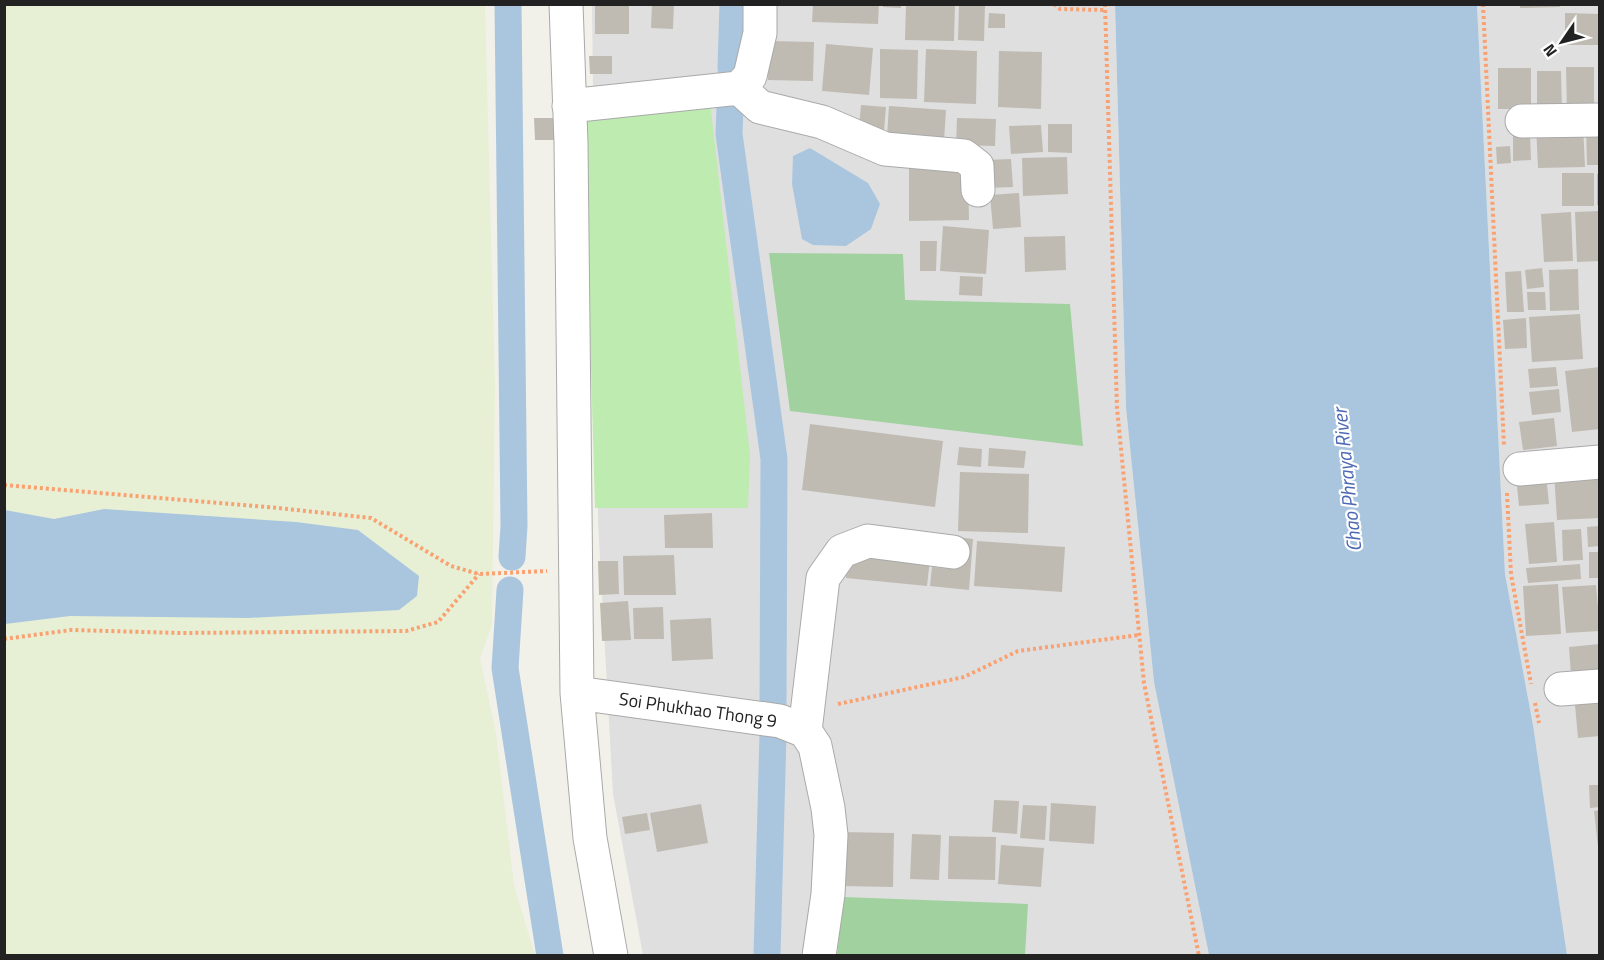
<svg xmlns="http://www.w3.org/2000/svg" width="1604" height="960" font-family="'Titillium Web',sans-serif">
<rect width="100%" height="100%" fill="#f2f1e9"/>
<path fill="#e0dfdf" d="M592,5H1115L1126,408L1154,682L1209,955H643L613,794L598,522Z
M1477,5H1599V955H1567L1533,725L1505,575Z"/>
<path fill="#e7f0d5" d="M5,5H485L495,386L492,625L480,658L496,733L514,885L535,955L5,956Z"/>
<path fill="#beebaf" d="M710,101L750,455L748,508H595L584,117Z"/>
<path fill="#a0d19e" d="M769,253L903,254L905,300L1070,304L1083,446L790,411Z
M843,897L1028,904L1025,955L837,956Z"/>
<path fill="#aac6df" d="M1115,5H1477L1505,574L1533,725L1567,955H1209L1154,682L1126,408Z
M810,148L868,183L880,204L871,229L846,246L813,245L802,239L792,184L793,156Z
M104,509L296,522L358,530L419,576L417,596L399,610L248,618L70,616L5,624V510L54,519Z"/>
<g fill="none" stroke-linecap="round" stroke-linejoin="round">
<path stroke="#aac6df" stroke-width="27" d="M508,4L514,526L512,557
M731,68L733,4
M730,107L729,134L774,459L773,704
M510,590L505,668L550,956
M767,956L773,733"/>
</g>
<path fill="#bfbbb2" d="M595,4H629V34H595Z
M652,4H674L673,29L651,28Z
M813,4H879L878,24L812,22Z
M883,4H901V8L883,7Z
M906,4H955L954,41L905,40Z
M959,4H985L984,41L958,40Z
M1520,4H1560V7L1520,8Z
M989,13L1005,14V28H988Z
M1565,13L1600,14V45H1565Z
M769,41L814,42L813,81L768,80Z
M826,44L873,48L869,95L822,91Z
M880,49L918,50L917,99L880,98Z
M926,49L977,51L976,104L924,102Z
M999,51L1042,52L1041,109L998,107Z
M589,56H612V74H590Z
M1566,67H1594V112H1567Z
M1498,68H1531V109H1498Z
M1537,71H1561L1562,111H1537Z
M861,105L886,107L884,131L859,128Z
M889,106L946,110L944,141L887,137Z
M534,118H556L557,140H535Z
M957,118L996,119L995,146L956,145Z
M1048,124H1072V153L1048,152Z
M1041,125L1043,152L1011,154L1009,126Z
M1583,125L1585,167L1538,168L1536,126Z
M1586,125H1600V165H1587Z
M1530,133L1531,160L1513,161V134Z
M1510,146L1511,163L1497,164L1496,147Z
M1067,157L1068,194L1023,196L1022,158Z
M1011,159L1013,187L988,188L986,160Z
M968,167L969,220L909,221V168Z
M1562,173H1594V206H1562Z
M1597,174H1600V205H1597Z
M1019,193L1021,227L993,229L990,195Z
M1600,211V261L1577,262L1575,212Z
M1571,212L1573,261L1544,262L1541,214Z
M943,226L989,230L986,274L940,271Z
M1065,236L1066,270L1025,272L1024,237Z
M920,241H937L936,271H920Z
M1542,268L1544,287L1527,289L1525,270Z
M1578,269L1579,310L1550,311L1549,270Z
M1521,271L1524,312H1507L1505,272Z
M960,276L983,277L982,296L959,295Z
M1527,292H1545L1546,310H1528Z
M1580,314L1583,359L1532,362L1529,317Z
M1526,318L1527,348L1505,349L1503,320Z
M1556,367L1558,386L1530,388L1528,369Z
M1600,367V429L1572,432L1565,371Z
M1559,389L1561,412L1532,415L1529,392Z
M1554,418L1557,446L1523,450L1519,422Z
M810,424L943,441L935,507L802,490Z
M959,447L982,449L981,467L957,465Z
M989,448L1026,451L1024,468L988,466Z
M1600,470V518L1557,520L1554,472Z
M960,472L1029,474L1028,533L958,531Z
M1546,474L1549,504L1519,506L1516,476Z
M712,513L713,548H665L664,515Z
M1554,522L1557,562L1529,564L1525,524Z
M1600,526V546L1588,547L1587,527Z
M1581,529L1583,560L1563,561L1562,530Z
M956,537L973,539L969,590L930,586L932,567L953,569Z
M977,541L1065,547L1062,592L974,586Z
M848,551L930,559L927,586L846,578Z
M1589,552H1600V578H1589Z
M674,555L676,595H624L623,556Z
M598,561H618L619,594L599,595Z
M1580,564L1581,579L1528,583L1526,568Z
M1558,584L1561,634L1526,636L1523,586Z
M1596,585L1600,631L1566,633L1562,587Z
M628,601L631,640L602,641L600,603Z
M663,607L664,639H634L633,608Z
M711,618L713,659L672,661L670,620Z
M1600,644V673L1571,675L1569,647Z
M1600,691V736L1578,738L1574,694Z
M1589,785H1600V807L1590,808Z
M994,800L1019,801L1017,834L992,832Z
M1051,803L1096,806L1094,844L1049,841Z
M701,804L708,843L657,852L650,813Z
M1023,805L1047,806L1045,840L1020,838Z
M1600,810V847H1598L1594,811Z
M647,813L650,830L625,834L622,817Z
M841,832L894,833L893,887L840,886Z
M912,834L941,835L939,880L910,879Z
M949,836L996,837L995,880L948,879Z
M1001,845L1044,848L1041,887L998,884Z"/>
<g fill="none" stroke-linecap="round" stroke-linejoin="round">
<g stroke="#a9a9a9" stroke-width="35">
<path id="minor" d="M566,4L571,143L577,693L590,838L611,956
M739,88L750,76L760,33V4
M569,106L739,88L760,107L822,122L885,149L964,156L977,166L978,190
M1522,121L1600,120
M1520,469L1600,462
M1561,689L1600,686
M577,693L780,721L805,731L815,746L828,808L831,835L828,894L819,956
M805,731L823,578L842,551L868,541L953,552"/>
</g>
<path stroke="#faa171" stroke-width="4" stroke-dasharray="3 3" stroke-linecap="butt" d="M1054,4L1060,9L1105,10
M1105,4L1117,408L1144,683L1199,956
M1483,4L1504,446
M4,485L278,508L371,518L451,566L479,574L547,571
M1507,493L1511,574L1531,684
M4,639L71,630L181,633L406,631L438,622L479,574
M1535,703L1539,723
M838,704L964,677L1018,651L1139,635"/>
<use href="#minor" stroke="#fff" stroke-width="33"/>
</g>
<g text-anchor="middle" stroke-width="4.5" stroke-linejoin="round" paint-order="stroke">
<g font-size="18" fill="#222" stroke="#fff">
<text transform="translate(698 710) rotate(8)" y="6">Soi Phukhao Thong 9</text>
</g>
<g font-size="20" font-style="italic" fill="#4c67b3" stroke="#fff">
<text transform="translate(1347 480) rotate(-96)" y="7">Chao Phraya River</text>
</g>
</g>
<rect width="1604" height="960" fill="none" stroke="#222222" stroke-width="12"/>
<g transform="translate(1562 42) rotate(235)" stroke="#ffffff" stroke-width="4.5" paint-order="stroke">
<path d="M0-4.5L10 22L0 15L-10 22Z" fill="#222222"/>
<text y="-9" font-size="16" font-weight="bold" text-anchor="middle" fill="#222222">N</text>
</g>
</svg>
